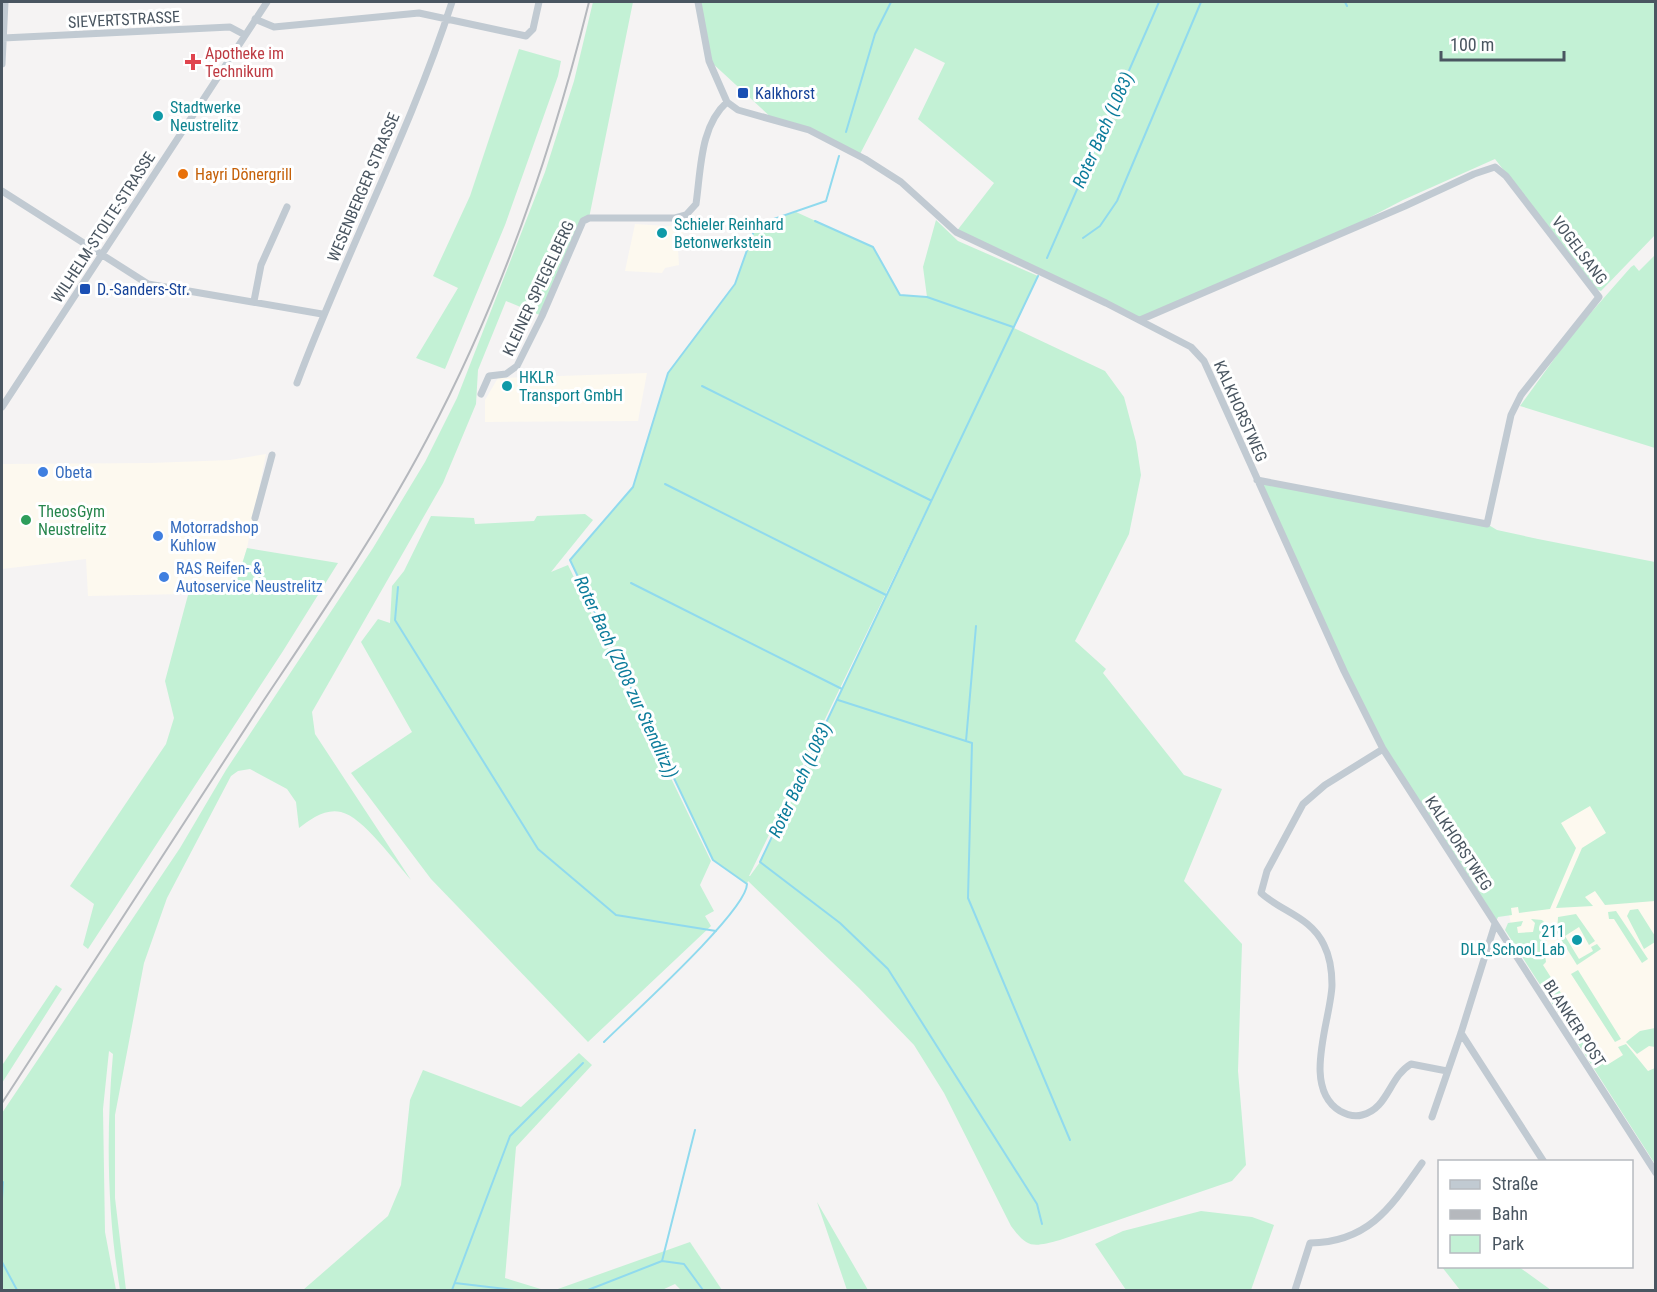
<svg xmlns="http://www.w3.org/2000/svg" width="1657" height="1292" font-family="'Roboto Condensed',sans-serif">
<rect width="100%" height="100%" fill="#f5f3f3"/>
<path fill="#fdf9ef" d="M635,224L683,227L682,242L678,249L679,265L665,268L662,273L625,271Z
M647,373L638,421L485,422V400L498,378Z
M266,454L247,548L233,593L88,596L86,559L2,569V464L151,463L230,460Z
M1583,712L1655,734V1154L1513,936L1507,903Z"/>
<path fill="#c3f1d5" fill-rule="evenodd" d="M593,2H633L589,218L583,221L542,316L506,301L478,370L476,404L443,483L312,712L315,734L411,880C395,862 363,817 341,812C326,808 310,819 299,828L296,802L287,789L250,769L238,771L231,776L167,898L144,963L115,1115V1198L126,1290H120C107,1212 106,1133 113,1054L109,1051L103,1109L105,1232L116,1290H2V1113L180,848L226,770L373,548L425,462L457,398L545,172L574,81Z
M698,2H1655V235L1601,291L1596,289L1495,159L1403,200L1336,235L1140,320L956,232L994,183L918,119L945,63L915,48L859,156L809,130L775,121L710,61Z
M519,49L561,61L558,76L505,225L445,369L416,358L458,288L433,276L470,196Z
M796,212L873,247L900,295L927,297L923,267L936,220L958,241L1038,276L1014,328L1105,371L1124,397L1136,442L1141,475L1129,534L1075,641L1106,669L1103,673L1184,775L1222,789L1184,881L1242,944L1238,1071L1246,1165L1232,1181L1060,1240C1033,1247 1028,1249 1011,1226L944,1093L914,1045L859,988L748,881L747,884L713,860L570,560L633,487L668,373L735,285L756,225ZM936,490L760,862L750,876H749Z
M1655,255V448L1520,406L1573,333L1631,267L1634,265L1639,271Z
M1257,480L1487,524L1497,530L1538,539L1655,562V901L1605,905L1595,891L1585,897L1593,906L1556,908L1582,848L1606,833L1590,806L1561,823L1576,848L1550,909L1519,913L1518,907L1511,908L1512,915L1498,917L1495,924L1383,749Z
M585,514L593,520L551,572L568,565L711,861L700,885L714,911L705,916L711,926L588,1042L431,879L351,773L412,732L361,642L378,619L390,623L392,586L404,571L431,516L474,518L475,524L534,521L537,516Z
M247,548L338,563L283,651L88,949L83,945L94,904L70,886L166,744L174,718L165,681L188,595L233,593Z
M1638,909L1655,936V942L1644,949L1627,916L1630,910Z
M1616,911L1648,959L1642,963L1614,919H1609L1608,912Z
M1576,914L1595,941L1589,945L1579,927L1565,936L1579,959L1593,951L1591,947L1597,944L1601,949L1577,965L1557,933L1558,917Z
M1531,919L1542,920L1550,928L1544,948L1546,962L1543,965L1607,1065L1623,1055L1618,1047L1626,1044L1648,1071L1655,1068V1164L1505,930L1508,923L1523,921L1521,926L1517,927L1518,933L1533,932L1535,923Z
M1578,970L1621,1039L1615,1042L1571,974Z
M56,985L62,989L2,1083V1063L3,1064Z
M1655,1028V1047L1649,1046L1637,1054L1626,1042L1640,1031Z
M579,1053L592,1065L516,1147L505,1278L544,1290H303L388,1216L401,1185L410,1100L423,1070L521,1107Z
M817,1202L868,1290H847Z
M1201,1211L1252,1217L1274,1225L1251,1290H1126L1095,1244L1123,1231Z
M690,1242L722,1290H681L675,1284L662,1290H555Z
M1442,1267H1519L1551,1290H1460Z"/>
<g fill="none" stroke-linecap="round" stroke-linejoin="round">
<path stroke="#90daee" stroke-width="2" d="M1345,2L1347,6
M846,132L875,34L891,2
M815,221L873,247L900,295L927,297L1013,327
M1083,238L1100,226L1117,201L1201,2
M1047,258L1159,2
M1038,276L760,862L840,923L888,969L1037,1204L1042,1224
M702,386L930,500
M665,484L886,595
M631,583L842,689
M398,587L395,620L538,849L616,915L716,931
M838,700L972,743L968,898L1070,1140
M966,741L976,626
M604,1042C629,1017 747,911 747,884L713,860L570,560L633,487L668,373L735,284L756,225L826,201L839,156
M2,1199L3,1182
M662,1261L684,1264L703,1290
M2,1262L17,1290
M455,1283L515,1290
M452,1290L510,1136L583,1063
M588,1290L662,1261L695,1130"/>
<path stroke="#c1cad2" stroke-width="7" d="M698,2L709,61L727,102L738,110L809,130L865,159L901,182L956,232L1106,303L1191,347L1204,361L1344,671L1383,749L1656,1173
M255,19L274,27L419,13L526,36L533,29L539,2
M3,38L230,27L245,35
M2,64L5,2
M2,191L148,284L322,314
M254,301L261,265L287,207
M1140,320L1405,206L1474,174L1495,167L1506,176L1599,297L1521,395L1511,415L1487,524L1257,480
M297,383C345,254 410,132 452,2
M481,394L489,376L506,374L517,366L542,316L583,221L589,218H675L686,215L696,204C701,169 700,126 727,102
M2,407L267,2
M255,518L272,455
M1383,749L1325,785L1303,804L1267,871L1261,893C1282,912 1311,917 1324,945C1330,957 1332,971 1332,985C1331,1020 1301,1087 1340,1111C1347,1115 1354,1117 1362,1115C1388,1109 1389,1077 1411,1064L1447,1071
M1461,1033L1544,1162
M1432,1117L1461,1033L1495,924
M1295,1290L1310,1243C1369,1242 1391,1207 1422,1163"/>
<path stroke="#b5b8bd" stroke-width="2" d="M2,1103C88,970 174,838 260,706C318,619 378,532 427,439C500,302 552,151 589,2"/>
</g>
<path fill="#e0444e" stroke="#fff" stroke-width="2" d="M190 53h6v6h6v6h-6v6h-6v-6h-6v-6h6z"/>
<g fill="#1a4fb4" stroke="#fff" stroke-width="2">
<rect x="737" y="87" width="12" height="12" rx="3"/>
<rect x="79" y="283" width="12" height="12" rx="3"/>
</g>
<g fill="#0f9aa8" stroke="#fff" stroke-width="2">
<circle cx="158" cy="116" r="6"/>
<circle cx="662" cy="233" r="6"/>
<circle cx="507" cy="386" r="6"/>
<circle cx="1577" cy="940" r="6"/>
</g>
<circle fill="#e8710a" stroke="#fff" stroke-width="2" cx="183" cy="174" r="6"/>
<g fill="#3f7fe0" stroke="#fff" stroke-width="2">
<circle cx="43" cy="472" r="6"/>
<circle cx="158" cy="536" r="6"/>
<circle cx="164" cy="577" r="6"/>
</g>
<circle fill="#2e9e5b" stroke="#fff" stroke-width="2" cx="26" cy="520" r="6"/>
<g text-anchor="middle" stroke-width="6" stroke-linejoin="round" paint-order="stroke">
<g font-size="16" fill="#4a5661" stroke="#fff">
<text transform="translate(124 19) rotate(-3)" y="6">SIEVERTSTRASSE</text>
<text transform="translate(363 187) rotate(-67)" y="6">WESENBERGER STRASSE</text>
<text transform="translate(103 227) rotate(-57)" y="6">WILHELM-STOLTE-STRASSE</text>
<text transform="translate(1580 250) rotate(53)" y="6">VOGELSANG</text>
<text transform="translate(538 288) rotate(-65)" y="6">KLEINER SPIEGELBERG</text>
<text transform="translate(1241 411) rotate(66)" y="6">KALKHORSTWEG</text>
<text transform="translate(1459 843) rotate(57)" y="6">KALKHORSTWEG</text>
<text transform="translate(1575 1023) rotate(57)" y="6">BLANKER POST</text>
</g>
<g font-size="16" fill="#be3a42" stroke="#fff" text-anchor="start">
<text x="205" y="59">Apotheke im<tspan x="205" dy="18">Technikum</tspan></text>
</g>
<g font-size="16" fill="#164399" stroke="#fff" text-anchor="start">
<text x="755" y="99">Kalkhorst</text>
<text x="97" y="295">D.-Sanders-Str.</text>
</g>
<g font-size="16" fill="#0d838f" stroke="#fff" text-anchor="start">
<text x="170" y="113">Stadtwerke<tspan x="170" dy="18">Neustrelitz</tspan></text>
<text x="674" y="230">Schieler Reinhard<tspan x="674" dy="18">Betonwerkstein</tspan></text>
<text x="519" y="383">HKLR<tspan x="519" dy="18">Transport GmbH</tspan></text>
<text x="1565" y="937" text-anchor="end">211<tspan x="1565" dy="18">DLR_School_Lab</tspan></text>
</g>
<g font-size="16" fill="#c56008" stroke="#fff" text-anchor="start">
<text x="195" y="180">Hayri Dönergrill</text>
</g>
<g font-size="16" fill="#366cbe" stroke="#fff" text-anchor="start">
<text x="55" y="478">Obeta</text>
<text x="170" y="533">Motorradshop<tspan x="170" dy="18">Kuhlow</tspan></text>
<text x="176" y="574">RAS Reifen- &amp;<tspan x="176" dy="18">Autoservice Neustrelitz</tspan></text>
</g>
<g font-size="16" fill="#27864d" stroke="#fff" text-anchor="start">
<text x="38" y="517">TheosGym<tspan x="38" dy="18">Neustrelitz</tspan></text>
</g>
<g font-size="18" font-style="italic" fill="#0c7c9b" stroke="#fff">
<text transform="translate(1103 130) rotate(-66)" y="6">Roter Bach (L083)</text>
<text transform="translate(626 677) rotate(65)" y="6">Roter Bach (Z008 zur Stendlitz))</text>
<text transform="translate(800 780) rotate(-65)" y="6">Roter Bach (L083)</text>
</g>
</g>
<rect width="1657" height="1292" fill="none" stroke="#4a5661" stroke-width="6"/>
<rect x="1438" y="1160" width="195" height="108" fill="#ffffff" stroke="#b7bbc0" stroke-width="1.5"/>
<rect x="1450" y="1180" width="30" height="9" fill="#c1cad2" stroke="#b7bbc0" stroke-width="1.5"/>
<text x="1492" y="1190" font-size="18" fill="#4a5661">Straße</text>
<rect x="1450" y="1210" width="30" height="9" fill="#b5b8bd" stroke="#b7bbc0" stroke-width="1.5"/>
<text x="1492" y="1220" font-size="18" fill="#4a5661">Bahn</text>
<rect x="1450" y="1235" width="30" height="18" fill="#c3f1d5" stroke="#b7bbc0" stroke-width="1.5"/>
<text x="1492" y="1250" font-size="18" fill="#4a5661">Park</text>
<path d="M1441 51v9h123v-9" fill="none" stroke="#4a5661" stroke-width="3"/>
<text x="1450" y="51" font-size="18" fill="#4a5661" stroke="#ffffff" stroke-width="4.5" paint-order="stroke">100 m</text>
</svg>
